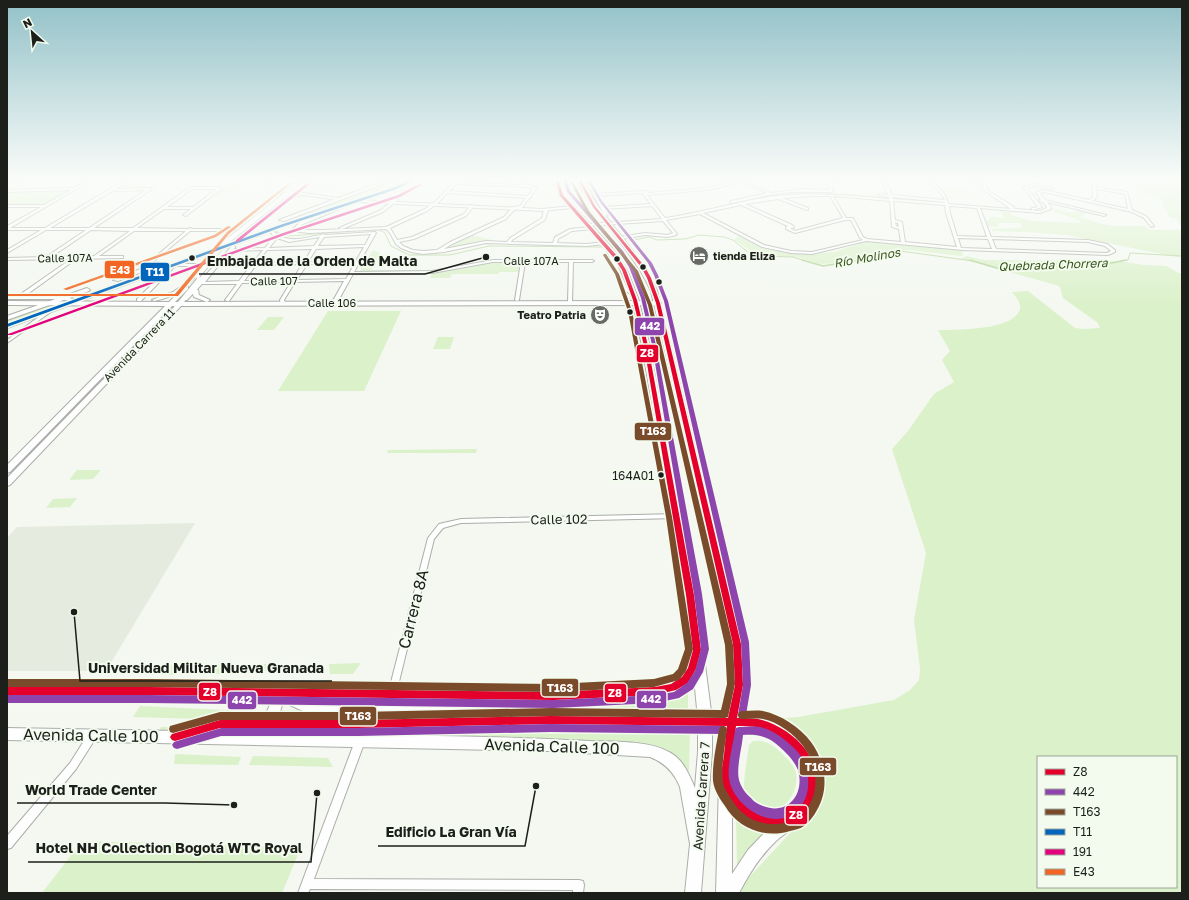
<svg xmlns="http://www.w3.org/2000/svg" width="1189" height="900" font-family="'Golos Text',sans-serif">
<rect width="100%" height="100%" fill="#f4f8f1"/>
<path fill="#e5ecdf" d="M312,178H350L317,193L307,191L312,189L303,187Z
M195,523L106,671H7V538L17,527Z"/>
<path fill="#dbf1ca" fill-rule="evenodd" d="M136,178H155L144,185L147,186L145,188H120Z
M199,178C215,178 226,177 237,190L228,191L221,197H213L220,191L221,187C212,185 207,182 197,180Z
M406,178H414L403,184L370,196L275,227L340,201Z
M1113,178H1182V227L1176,218H1170L1160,198L1145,194L1144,190L1138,188L1134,183Z
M933,182L942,183L947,187H959L965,192L984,193H946Z
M72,190L43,206L7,205V192Z
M798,190L831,192L888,197L886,199L805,193L776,196L745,202L741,201L781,192Z
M1054,209L1071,213L1078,210L1088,212L1080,217L1102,224L1112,226H1145L1150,230H1182V258L1068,235L1028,232L992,231L991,229L1016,228L1022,227L1020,223H998V227L985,226L984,220H990L989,217L1003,218L1001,211L1010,212L1012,215L1031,221L1082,223L1077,219L1054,212Z
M471,235L492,240L443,251L446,247Z
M738,236L763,249L787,253L814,254L834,252L868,241L963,250L962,256L909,250H898L875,257L838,263L819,264L797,257L762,255L751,251L734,240Z
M373,250L380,253L371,270H430L429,272L360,271Z
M966,256L984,260L1119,261L1144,265L1166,266L1179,273H1182V893H739L740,887L805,817L819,797V773L811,757L767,719L798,717L894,700L910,690L919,680L920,669L914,620L926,553L892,449L908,431L934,394L954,382L942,360L950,351L938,330C954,330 1017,331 1020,308C1021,302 1015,296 1012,292L1028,291L1075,328L1084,329L1100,328L1098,323L1063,298L1060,287L1056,285L961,259ZM1038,757H1176V887H1038Z
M490,262H520L519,272H499V274H452L450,278H430L432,273Z
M47,306L55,307L7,324V319Z
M328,311H401L364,391H278Z
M268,317H284L274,330H257Z
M438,337H454L450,349H433Z
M477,449L476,453H387L388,450Z
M77,470H101L93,479L69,480Z
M77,498L70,507L46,508L53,499Z
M361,663L353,674H330L329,664Z
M197,664H229L219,674L196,675Z
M239,664H272L262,674H239Z
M282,664H314L305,674H282Z
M152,665H184L173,675H151Z
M688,690V713L537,714L317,702L305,697C366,698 427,700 488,701C555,702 623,702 688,690Z
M140,706L269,712L264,721L133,717Z
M280,710H331L454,718L276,719Z
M547,725V730L690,731L689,772L677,758L303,735L301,734V731Z
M161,727L267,728L265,732L159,731Z
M753,741C756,741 761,740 765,742C774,744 792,762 795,770C800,784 792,801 781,807C777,810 770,809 766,810C758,810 749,807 745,799C741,791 748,755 749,745Z
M175,754L241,757L238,765L174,764Z
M253,756L328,758L333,767L249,765Z
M736,814L755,827L774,829C757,838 747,851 737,867Z
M82,841L301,847L282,893H42Z"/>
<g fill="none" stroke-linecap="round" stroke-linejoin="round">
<path stroke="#b2d497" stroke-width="1" d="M370,230H379L385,233L391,246L409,255H450L489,246L602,247
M276,231L282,235L291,236L350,231
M629,241L649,237L657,240L685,239L699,235L724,237L733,240L749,253L760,256L793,257L805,261
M855,261L900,251L973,261
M1121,261L1128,260L1130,253L1182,256"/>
<path stroke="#b2d497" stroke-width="1.5" d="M802,260L823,266L861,260
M970,260L1000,269L1052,264H1107L1126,260"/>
<g stroke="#abaea9" stroke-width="2">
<path id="street" d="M49,178H76L7,182V180Z
M91,178H95L10,228H45L128,178H132L115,189L150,188L152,189L94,228H133L190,187H221V189L186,216L183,215L191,209H164L137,228L188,229L190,228L192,229H233L235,230L233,231H190L142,271L140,270L141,269L186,231H134L99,256H123V258L76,259L22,298H18V296L71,259L7,260V258L46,257L86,230H46L7,253V250L41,230H7V226L41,207H7V205H44L71,190L7,192V190L74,188ZM192,189H217L193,207H167ZM114,190L115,191L146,190L89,228H50ZM91,230L130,231L94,256L51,257Z
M268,178H272V180L267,184H265V182L268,180Z
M458,178H461L458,182L520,185L525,178H528L524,185H530L537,188L531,196V198H529L522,208L515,209L506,219L452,244L444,249L486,241L507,242L510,238L542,218L544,210L546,209L548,210L545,220L512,240L511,242L553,243L555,237L570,229L591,227L593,228L592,229L572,231L558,239L557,243L586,244L605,242L607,243L605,244L586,246L486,243L444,252L423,254L411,252L401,248L396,244L390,233L386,229L310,233L300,232L292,230L299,223L343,205L345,206L344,207L301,225L297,230H323L386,227L425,209L436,201ZM456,184L530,187L533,188L528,196L449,191ZM447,193L526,198L520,206L513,207L504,217L450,242L437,250L423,251L413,250L403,246L399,242L414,239L466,216L474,206L471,205L464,214L412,237L397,240L393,233L390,228L427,211L438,203Z
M584,178H587L588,180L626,178L589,182L596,194L643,191H648V193L707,188L755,178L758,179L747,182L771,193L803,189L829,190L830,178H840L843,181L841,182H833V191L831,192H791L768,195L732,203L730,202L731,201L767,193L744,182L707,190L647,195L665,218C702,213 738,201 776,196C814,192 851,196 889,199V197L878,195L880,194L888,195L883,183L879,178H882L889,188L892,195L945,200L944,198L938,190L923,178C932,178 948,195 948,204L1011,209L966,178H969L984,188L982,178H986L987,190L1014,207L1015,209L1040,211L1047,208C1047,205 1043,202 1040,201L1039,200L1041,199L1036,193L1037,192L1044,190L1089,200L1093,197L1092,178H1096V187L1127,192L1132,210L1146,216L1154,226L1151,227L1144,218L1132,212L1044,192L1040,193L1045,200L1106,215L1104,216L1047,202L1051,207V209L1040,213L980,208L991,237L1088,240L1107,244L1115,250V252L1108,255L963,250L866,241L812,254L791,253L762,247L700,214L666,220L677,234L676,235L668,237L645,235L621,239H620V237L645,233L668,235L673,233L663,221L587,226L586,225L588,224L662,219L652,206L604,209L608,215L605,216ZM1096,189L1125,194L1128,209L1092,201L1097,197ZM642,193L651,204L603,207L597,196ZM811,196H830L843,218L795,231L790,228H793L794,227L792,225L745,204L778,199L807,210H808V208L782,198ZM833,196L890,201L892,227L899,229L901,242L867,239L863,237L853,218H846ZM892,197L945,202V203L893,199ZM893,201L945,205L946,213L957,247L905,242L902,222L895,220ZM741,205L788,226L786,227V229L795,233L845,220H851L860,238L863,240L812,252L791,251L764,245L703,213ZM949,206L977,208L987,237L957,236L950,213ZM895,222L898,223L899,227L896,226ZM958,238L988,239L992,249L961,248ZM992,239L1088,242L1105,246L1111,251L1107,253L996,249Z
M1035,184L1054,188L1052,189L1035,186L1027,188L1042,207L1033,210L1031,209L1032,208L1038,207L1023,187Z
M304,193L338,198L340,199L338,200L304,195L289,197L287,196Z
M395,199L398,200L383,212L342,229L339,228L381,210Z
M269,229H271C287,245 301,238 321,235L323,234L325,235L375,232L376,233L354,272L432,271L493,260H592L594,261L592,262H573L572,303L570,304L568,303L569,262H525L519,300L517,301L515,300L521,262H493L432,273L353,274L338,301L331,304L329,303L334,299L344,281L295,282L284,300L285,303L283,304H281L280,300L291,282L242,283L229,301H227L225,300L237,284H202L187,300H183V298L193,289L232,246H234L235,247L234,249L265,248L274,236L269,231ZM371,234L365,245L318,246L324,237ZM320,237L314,246L269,248L277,238L289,242ZM364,247L356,261L308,262L316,249ZM312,249L304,262L257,263L267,250ZM263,250L253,263L220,264L231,251ZM355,263L346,279L297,280L307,264ZM302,264L293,280L244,281L256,265ZM251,265L239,281L205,282L218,266Z
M609,247L612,248L611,251L627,288L636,293V295H632L623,289L607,251Z
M173,264H203L205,265L203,266H175L141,301H137V299Z
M198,269L201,270C186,288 178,296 154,301L152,300L173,292L183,285Z
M51,308H53L55,309L7,343V340Z
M677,514H679L680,516L679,518L461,523L443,528L434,539L396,694L395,697L392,698L389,697L388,694L428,538L439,524L461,519Z
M92,732L95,733L97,736L76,769L11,848L7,849V836L70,763L89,733Z
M360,737L363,738L365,741L314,879L579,880L583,881L584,885L583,893H573V890L310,889L308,893H298L355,741L357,738Z"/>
</g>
<g stroke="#abaea9" stroke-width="2">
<path id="secondary" d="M306,178H311L290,198H286V196Z
M359,200L542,209L572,206L574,207L572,208L542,211L357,202V200Z
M203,273L206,275L195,288L198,290L199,295L210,300L207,302L194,297L192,292L184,302L658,301L661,303L658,305L181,306L10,485L7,486V478L175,306H172L10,472L7,473V465L165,306L7,305V301L169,302L184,287H188V289L175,302H178L201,274Z
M7,295H59L73,299L70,301L59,299H7Z"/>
</g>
<g stroke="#abaea9" stroke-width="2">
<path id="primary" d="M392,178H399L284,221L279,220Z
M412,178H418L398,189L283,227L7,328V324L279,225L394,187Z
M554,178H558L563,195L609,244L627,270L638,298L650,346L696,595L712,719V752L701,893H685L690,844L680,787C674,772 665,763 650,757L549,751L7,740V728L178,731L184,728L220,718H260C267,712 271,707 270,698L7,697V685L583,690L639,687L669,682L683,674L691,653L684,595L642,346L632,298L621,270L605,246L559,196ZM694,678L698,719V752L695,788C689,774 683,759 669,752C648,740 612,742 589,741C489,735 388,736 288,734L295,730L550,726L661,727L666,725L668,721L666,717L661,715H507L506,712L501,710L302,698C372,699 442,700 511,701C559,702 609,705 657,696C670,694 686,690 694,678ZM283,702L303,711L413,717L278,718ZM220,730H269L262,733L213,732Z
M576,178H580C602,219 638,249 657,291L743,644C745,657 746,670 745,684C745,697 740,712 738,726C737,735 736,744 736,753C735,761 732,772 733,780C735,793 754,812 766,814C776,816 787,815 794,808C817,785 802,755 779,739C772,733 758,731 754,723L756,719L761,717C771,721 780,724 789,730C816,748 830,782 810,811C802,824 787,831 776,841C760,856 749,874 739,893H716L719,781L724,727L733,685L731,644L651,291C632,249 596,219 576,178ZM732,807L745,821L767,830L748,850L732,874Z
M295,183L299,184L282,199H278V197Z
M158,262L160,263V265L118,281L113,280Z
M87,288L90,290L89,291L7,320V316Z"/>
</g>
<use href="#street" fill="#fdfefd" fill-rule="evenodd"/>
<use href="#secondary" fill="#fdfefd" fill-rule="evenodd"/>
<use href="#primary" fill="#fdfefd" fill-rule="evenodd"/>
<g stroke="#abaea9" stroke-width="5.5" stroke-linecap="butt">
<path id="secondary-bridge-far1" d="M209,261L225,243L288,193"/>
</g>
<g stroke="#abaea9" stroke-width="8" stroke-linecap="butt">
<path id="secondary-bridge" d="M197,275L210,260"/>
</g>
<g stroke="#abaea9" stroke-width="16" stroke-linecap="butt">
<path id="primary-bridge" d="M661,721L761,723"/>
</g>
<use href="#secondary-bridge-far1" stroke="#fdfefd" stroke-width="4.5"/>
<use href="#secondary-bridge" stroke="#fdfefd" stroke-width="6"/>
<use href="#primary-bridge" stroke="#fdfefd" stroke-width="14"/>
<g stroke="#f3fbee" stroke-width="3">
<path id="bus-1" d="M555,178H558L563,195L618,257L626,270L637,300L648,346L694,595L701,650L696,669L688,683L676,690L655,695L554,700L149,695H7V687H149L554,692L655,687L671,684L682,677L688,668L693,650L686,595L644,346L633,300L622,270L614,258L560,196Z
M577,178H580L595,206L645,267L651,278L660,303L741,644L743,685L737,718C744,718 751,718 758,719C776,723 795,735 806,750C818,768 822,790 808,809C806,812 803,816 800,818C796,821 791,823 786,824C762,831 742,820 730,799C727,794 723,789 722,783C720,776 722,769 723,762C725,750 725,738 727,726L550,724L358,728H220L175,741L172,740L170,737L172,734L220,720H358L550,716L728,718L735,685L733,644L656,303L647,278L641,267L593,207ZM736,726C749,726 759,726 771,732C796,744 820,777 800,803C794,812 791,813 781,816C770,819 760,816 752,810C744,804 732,788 731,778Z"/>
</g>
<g stroke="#f3fbee" stroke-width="3">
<path id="bus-2" d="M563,178H566L570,191L623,251L633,267L645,298L656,345L702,594L709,649L703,672L693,689L679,698L656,703L554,708L149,703H7V695H149L554,700L656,695L674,692L687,683L695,671L701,649L694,594L652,345L641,298L629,267L620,253L567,192Z
M586,178H589L602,201L652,263L658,275L668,301L749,642L751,685L746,715L745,718L742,719L739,718L738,715L743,685L741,642L664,301L654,275L648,263L600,202Z
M550,724L723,726L726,727L727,730L726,733L723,734L550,732L358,736H221L177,749L174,748L172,745L174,742L177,741L221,728H358Z
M739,727C746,727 753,726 760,727C774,730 786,740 796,750C812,767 814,801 792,814C789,815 786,817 784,818C761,824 733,802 729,779C727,766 733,745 735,731L736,728ZM743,735C763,734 772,738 786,753C791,758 795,763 798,770C805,794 788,816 763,806C758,804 754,802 751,798C746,794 741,787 739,780C736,768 742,748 743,735Z"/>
</g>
<g stroke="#f3fbee" stroke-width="3">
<path id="bus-3" d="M570,181L573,182L589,211L638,271L652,305L733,645L735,684L728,717L725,718L550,716L358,720H220L173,733L170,732L169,729L170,726L220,712H358L550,708L721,710L727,684L725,645L648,305L634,271L586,212Z
M604,254H606L619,274L632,311L672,517L693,649L686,671L679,680L654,687L554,692L149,687H7V679H149L554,684L654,679L673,674L678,669L685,649L666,517L628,311L615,274L603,255Z
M742,711C749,711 756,710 763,711C781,715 800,727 811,742C825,761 830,788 817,810C814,816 809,822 804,826C800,829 794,830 790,831C764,839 738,828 725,806C720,799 714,790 713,781C712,765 716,746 719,730L720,727L723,726L726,727L727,730C725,746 721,765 723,782C724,789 730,797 734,803C746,821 767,828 788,822C790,821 794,821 796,819C799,818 801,815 803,813C821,795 818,765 803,746C794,734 778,722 763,719C756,718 749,719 742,719L739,718L738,715L739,712Z"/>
</g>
<g stroke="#f3fbee" stroke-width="3">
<path id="bus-4" d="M413,178H417L397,189L282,227L7,327V324L280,225L395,187Z"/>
</g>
<g stroke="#f3fbee" stroke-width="3">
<path id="bus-5" d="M307,183L310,184L238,242H236V240Z
M419,184L422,185L400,197L285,235L12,335H8V334L283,233L398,195Z"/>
</g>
<g stroke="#f3fbee" stroke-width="3">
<path id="bus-6" d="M295,178H298L229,234L178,296H7V294H175L227,232Z
M228,226L231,227L216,237L67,290L63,289L214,235Z"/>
</g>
<use href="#bus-1" fill="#e4002b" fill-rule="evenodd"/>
<use href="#bus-2" fill="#8e44ad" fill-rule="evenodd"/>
<use href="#bus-3" fill="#7a4b2a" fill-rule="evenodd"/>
<use href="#bus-4" fill="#0065bd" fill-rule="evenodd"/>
<use href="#bus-5" fill="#e5007d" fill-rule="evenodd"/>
<use href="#bus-6" fill="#f26522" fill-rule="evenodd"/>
</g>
<linearGradient id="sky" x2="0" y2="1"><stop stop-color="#92c1c8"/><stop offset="0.59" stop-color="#fafcf9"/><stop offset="1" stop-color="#fafcf9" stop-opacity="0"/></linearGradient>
<rect width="1189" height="304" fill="url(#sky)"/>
<defs>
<g id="hotel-disc" transform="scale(1)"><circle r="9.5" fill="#686b65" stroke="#f3fbee"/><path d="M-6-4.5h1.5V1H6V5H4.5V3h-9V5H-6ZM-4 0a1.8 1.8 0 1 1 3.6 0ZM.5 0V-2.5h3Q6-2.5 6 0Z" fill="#fff"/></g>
<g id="theatre-disc" transform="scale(1)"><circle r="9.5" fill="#686b65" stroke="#f3fbee"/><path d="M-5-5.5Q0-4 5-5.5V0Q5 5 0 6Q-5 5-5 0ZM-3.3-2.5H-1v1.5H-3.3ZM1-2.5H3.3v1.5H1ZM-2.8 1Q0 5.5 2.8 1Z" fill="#fff"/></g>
</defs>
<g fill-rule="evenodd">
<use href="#hotel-disc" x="699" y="256"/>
<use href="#theatre-disc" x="600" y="315"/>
</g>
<g fill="#1c1f1a" stroke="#f3fbee" stroke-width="1.5">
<circle cx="192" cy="258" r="3.5"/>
<circle cx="617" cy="259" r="3.5"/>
<circle cx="643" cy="267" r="3.5"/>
<circle cx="659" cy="282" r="3.5"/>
<circle cx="630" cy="312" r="3.5"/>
<circle cx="661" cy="475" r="3.5"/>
</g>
<g text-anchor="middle" stroke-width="4" stroke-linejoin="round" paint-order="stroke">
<g font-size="11" font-weight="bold" fill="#1c1f1a" stroke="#f3fbee" text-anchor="start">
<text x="713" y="260">tienda Eliza</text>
<text x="586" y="319" text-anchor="end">Teatro Patria</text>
</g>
<g font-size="11" fill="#1c1f1a" stroke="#f3fbee">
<text transform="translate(65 258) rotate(-1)" y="4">Calle 107A</text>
<text x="531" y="265">Calle 107A</text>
<text transform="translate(274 281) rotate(-1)" y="4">Calle 107</text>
<text x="332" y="307">Calle 106</text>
<text transform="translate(139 345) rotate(-46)" y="4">Avenida Carrera 11</text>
</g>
<g font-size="12" font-style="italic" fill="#36541a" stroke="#f3fbee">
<text transform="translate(867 258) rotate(-10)" y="4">Río Molinos</text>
<text transform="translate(1053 265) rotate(-2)" y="4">Quebrada Chorrera</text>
</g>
<g font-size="12" fill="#1c1f1a" stroke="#f3fbee" text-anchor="end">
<text x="654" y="480">164A01</text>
</g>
<g font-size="13" fill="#1c1f1a" stroke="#f3fbee">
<text transform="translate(559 519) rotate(-1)" y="5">Calle 102</text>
<text transform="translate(701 796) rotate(-86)" y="5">Avenida Carrera 7</text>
</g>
<g font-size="16" fill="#1c1f1a" stroke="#f3fbee">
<text transform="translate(413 609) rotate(-76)" y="6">Carrera 8A</text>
<text transform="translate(91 735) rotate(1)" y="6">Avenida Calle 100</text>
<text transform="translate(552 746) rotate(2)" y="6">Avenida Calle 100</text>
</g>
</g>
<path fill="none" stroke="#1c1f1a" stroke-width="1.5" d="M486 257L425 274H199M74 612L80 681H332M234 805L165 803H17M536 786L525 846H378M317 793L311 862H28"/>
<g fill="#1c1f1a" stroke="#f3fbee" stroke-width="1.5">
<circle cx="486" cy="257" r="4"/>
<circle cx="74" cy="612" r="4"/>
<circle cx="234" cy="805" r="4"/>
<circle cx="536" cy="786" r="4"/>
<circle cx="317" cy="793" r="4"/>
</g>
<g font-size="14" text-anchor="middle" font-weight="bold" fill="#1c1f1a" stroke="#f3fbee" stroke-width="4" stroke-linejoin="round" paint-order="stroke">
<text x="312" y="266">Embajada de la Orden de Malta</text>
<text x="206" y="673">Universidad Militar Nueva Granada</text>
<text x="91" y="795">World Trade Center</text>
<text x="451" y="837">Edificio La Gran Vía</text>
<text x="169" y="853">Hotel NH Collection Bogotá WTC Royal</text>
</g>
<g stroke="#f3fbee" stroke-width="1.5">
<rect x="104" y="260" width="31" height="19" rx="4" fill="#f26522"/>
<rect x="140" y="262" width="30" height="20" rx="4" fill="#0065bd"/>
<rect x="634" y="317" width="31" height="19" rx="4" fill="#8e44ad"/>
<rect x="636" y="344" width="23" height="19" rx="4" fill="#e4002b"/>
<rect x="634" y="422" width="38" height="19" rx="4" fill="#7a4b2a"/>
<rect x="541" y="678" width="38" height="19" rx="4" fill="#7a4b2a"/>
<rect x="198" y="682" width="23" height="19" rx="4" fill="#e4002b"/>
<rect x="604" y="683" width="23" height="20" rx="4" fill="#e4002b"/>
<rect x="636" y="690" width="31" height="19" rx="4" fill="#8e44ad"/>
<rect x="227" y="691" width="30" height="19" rx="4" fill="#8e44ad"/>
<rect x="339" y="706" width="38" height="20" rx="4" fill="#7a4b2a"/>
<rect x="799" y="757" width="38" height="19" rx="4" fill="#7a4b2a"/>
<rect x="785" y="805" width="23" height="20" rx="4" fill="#e4002b"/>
</g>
<g font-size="11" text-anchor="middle" font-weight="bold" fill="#fff">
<text x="120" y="274">E43</text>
<text x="155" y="276">T11</text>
<text x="650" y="330">442</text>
<text x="647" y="357">Z8</text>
<text x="653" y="435">T163</text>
<text x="560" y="692">T163</text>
<text x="210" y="696">Z8</text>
<text x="615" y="697">Z8</text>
<text x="651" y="703">442</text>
<text x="242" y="704">442</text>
<text x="358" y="720">T163</text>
<text x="818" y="771">T163</text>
<text x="796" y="819">Z8</text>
</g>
<rect width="1189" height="900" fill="none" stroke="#1c1f1a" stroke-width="16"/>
<rect x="1037" y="756" width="140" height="132" fill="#f3fbee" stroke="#9da399"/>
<rect x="1045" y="769" width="20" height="6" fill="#e4002b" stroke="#9da399"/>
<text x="1073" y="776" font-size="12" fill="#1c1f1a">Z8</text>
<rect x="1045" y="789" width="20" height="6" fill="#8e44ad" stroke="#9da399"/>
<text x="1073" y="796" font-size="12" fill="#1c1f1a">442</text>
<rect x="1045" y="809" width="20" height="6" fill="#7a4b2a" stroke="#9da399"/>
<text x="1073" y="816" font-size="12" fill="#1c1f1a">T163</text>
<rect x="1045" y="829" width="20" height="6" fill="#0065bd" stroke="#9da399"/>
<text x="1073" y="836" font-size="12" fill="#1c1f1a">T11</text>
<rect x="1045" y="849" width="20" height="6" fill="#e5007d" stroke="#9da399"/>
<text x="1073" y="856" font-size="12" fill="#1c1f1a">191</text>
<rect x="1045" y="869" width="20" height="6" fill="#f26522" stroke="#9da399"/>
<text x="1073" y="876" font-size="12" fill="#1c1f1a">E43</text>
<g transform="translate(32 32) rotate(333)" stroke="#f3fbee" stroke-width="3" paint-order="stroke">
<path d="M0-3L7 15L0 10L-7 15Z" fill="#1c1f1a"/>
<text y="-6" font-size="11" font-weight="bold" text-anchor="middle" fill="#1c1f1a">N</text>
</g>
</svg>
